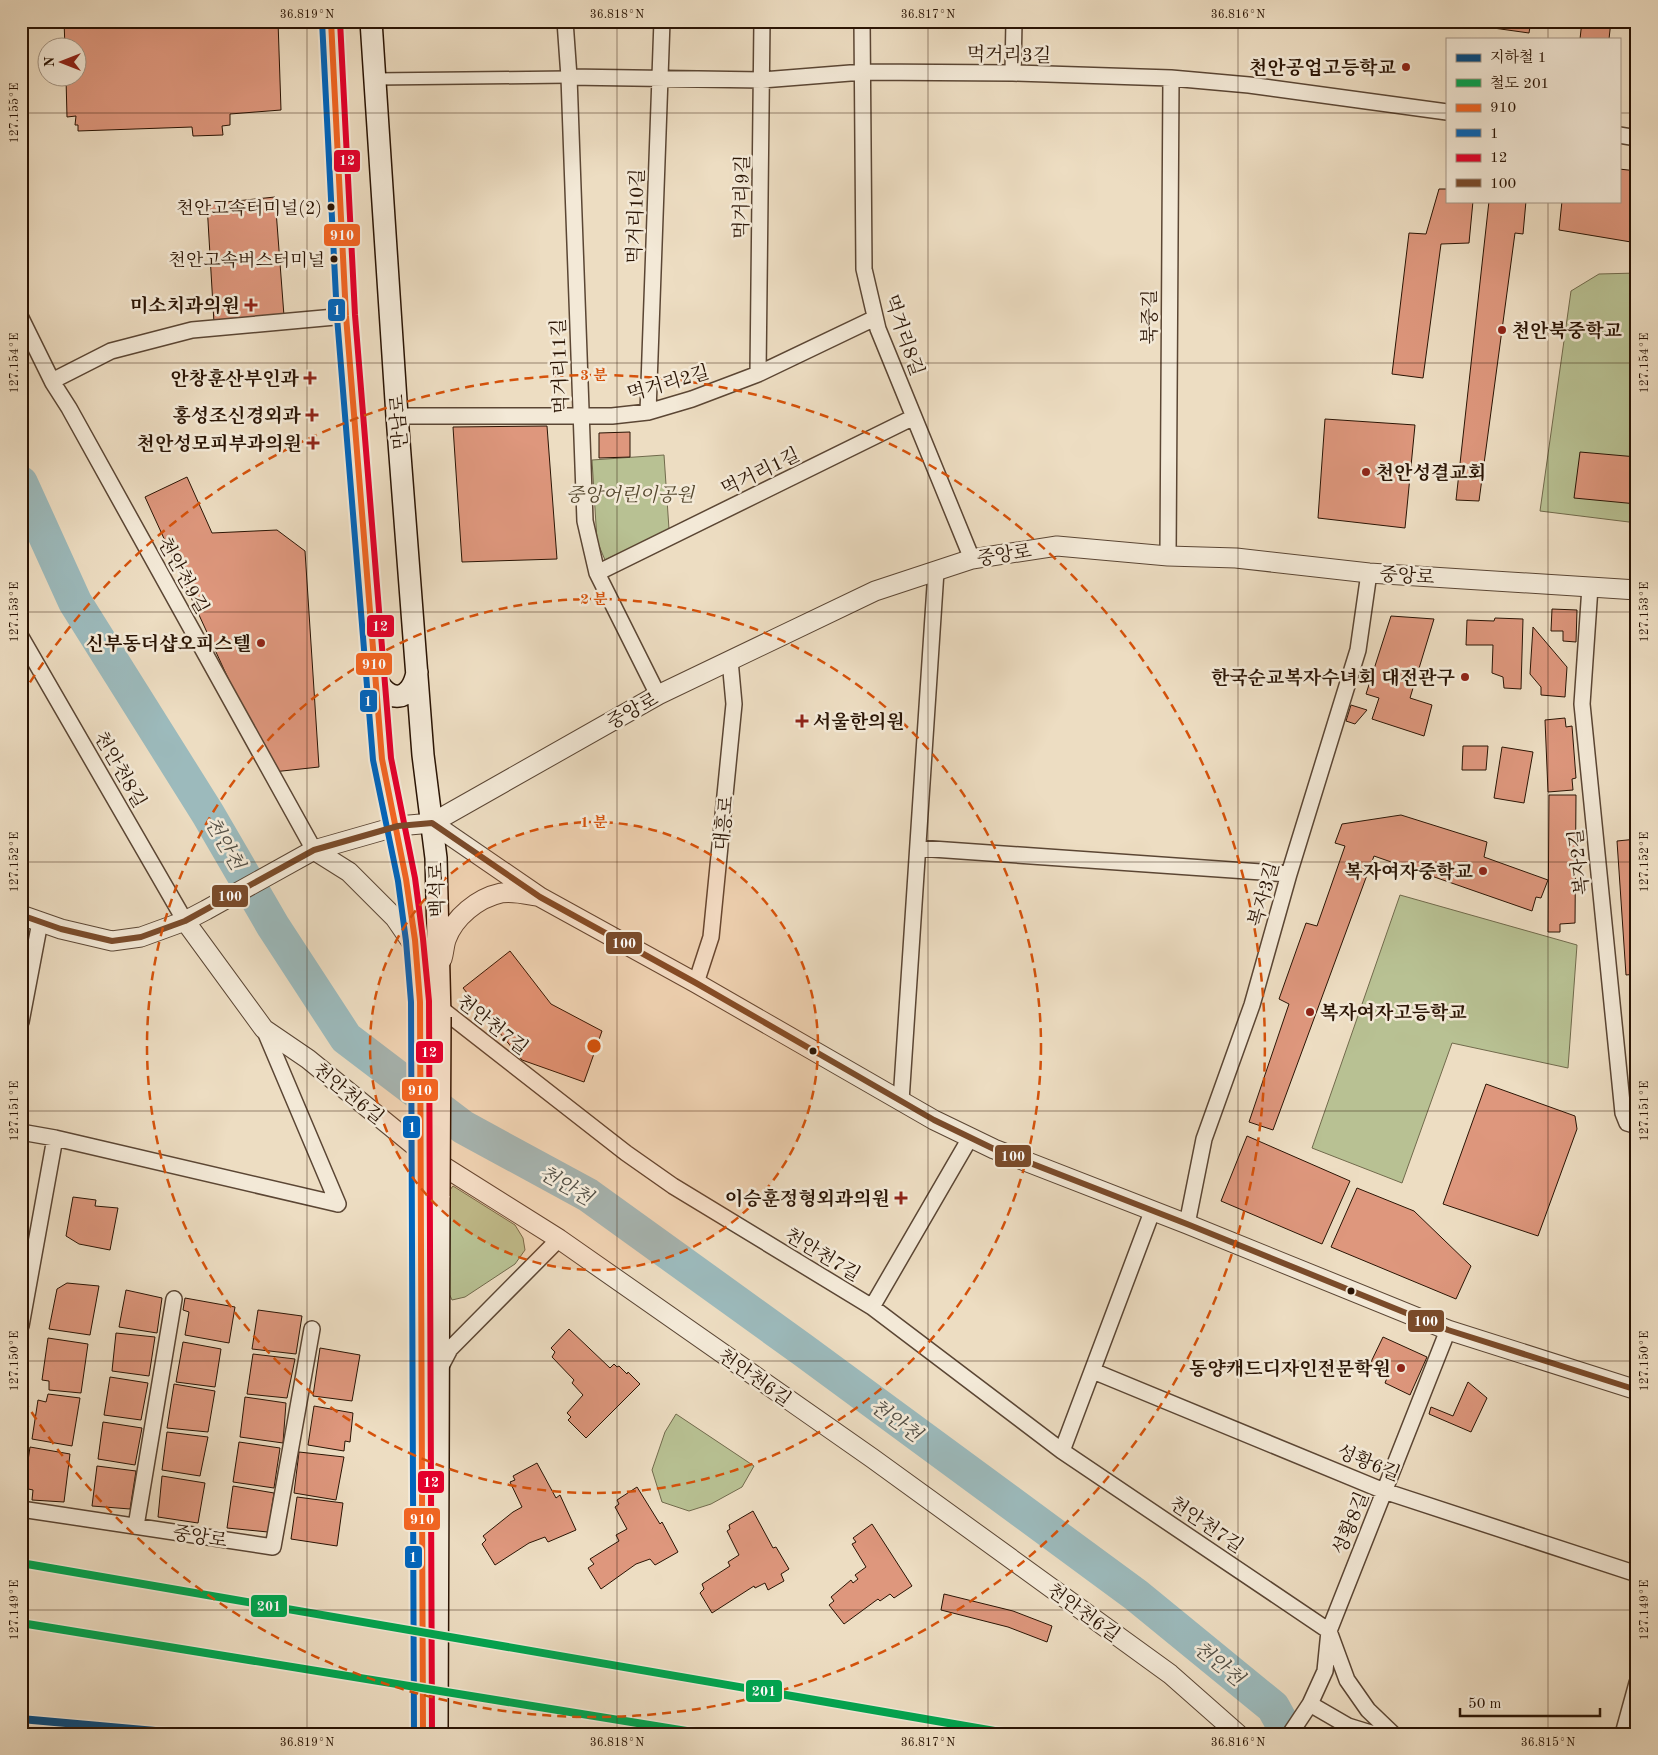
<svg xmlns="http://www.w3.org/2000/svg" width="1658" height="1755" font-family="'Old Standard TT','Noto Serif KR',serif">
<rect width="100%" height="100%" fill="#edddc2"/>
<filter id="stains"><feTurbulence type="fractalNoise" baseFrequency=".004" numOctaves="4"/><feColorMatrix values="0 0 0 0 .2 0 0 0 0 .09 0 0 0 0 .02 0 0 0 .5 -.17"/></filter>
<radialGradient id="worn" r=".72"><stop offset=".6" stop-color="#630" stop-opacity="0"/><stop offset="1" stop-color="#630" stop-opacity=".3"/></radialGradient>
<path fill="#b8c193" stroke="#716a4c" d="M1637,273V523L1540,511L1571,291L1599,274Z
M664,455L669,529L605,560L597,541L592,460Z
M1400,895L1577,945L1568,1068L1452,1043L1402,1183L1312,1148Z
M453,1186L515,1225L523,1238L525,1250L515,1264L465,1297L452,1300L447,1289L449,1191Z
M676,1414L754,1466L742,1487L711,1504L689,1511L662,1502L652,1470L665,1432Z"/>
<g fill="none" stroke-linecap="round" stroke-linejoin="round">
<path stroke="#9cbabc" stroke-width="34" d="M21,483L75,602L208,814L273,926L346,1038L463,1127L588,1195L803,1350L1136,1595L1273,1707L1288,1734"/>
</g>
<path fill="#de977d" stroke="#2a1404" d="M64,21H278L281,110L230,114V125L222,126L223,135L193,136L192,127L78,131V125H75L76,116L67,117L66,78H78V48H65Z
M1472,21H1531L1529,33L1472,25Z
M1582,21H1611L1609,39H1580Z
M1619,169L1637,171V243L1559,230L1562,201H1619Z
M1439,189H1447V201H1473L1469,243L1441,244L1423,378L1392,374L1409,233L1426,234Z
M275,197L284,316L214,323L207,204Z
M1489,201H1526L1523,234L1515,233L1479,501L1456,500Z
M1325,419L1415,425L1405,528L1318,518Z
M547,426L557,559L462,562L453,427Z
M630,432V457L599,458V433Z
M1580,452L1637,457V504L1574,498Z
M187,477L212,533L277,530L305,551L319,767L273,772L263,741L254,735L145,497Z
M1552,609L1577,610L1576,642L1563,641V631H1551Z
M1391,616L1434,619L1410,698L1432,705L1424,736L1372,719L1379,698L1366,694Z
M1495,618L1523,619L1521,689L1504,688L1503,677L1492,673L1493,645H1466L1467,620L1494,621Z
M1533,627L1567,667L1565,697L1541,695V687L1530,674Z
M1351,705L1367,710L1355,724L1346,721Z
M1565,718L1566,727L1572,726L1576,778L1572,779L1573,790L1548,792L1545,720Z
M1463,746H1488L1486,770H1462Z
M1502,747L1533,752L1524,803L1494,798Z
M1549,795H1576L1575,923L1560,924V932H1548Z
M1401,815L1487,842L1484,857L1548,880L1541,898L1536,897L1532,911L1374,856L1273,1130L1249,1122L1289,1004L1279,999L1306,923L1317,926L1345,846L1335,843L1342,824Z
M1637,839V974L1626,975L1617,841Z
M510,951L551,1004L602,1031L584,1082L522,1060L463,988Z
M1486,1084L1575,1116L1577,1129L1538,1236L1443,1204Z
M1247,1136L1350,1181L1322,1244L1221,1201Z
M1357,1188L1414,1211L1471,1266L1456,1299L1331,1247Z
M73,1197L96,1200L95,1206L118,1208L110,1250L79,1244L66,1236Z
M67,1283L99,1286L90,1335L49,1329L57,1289Z
M126,1290L162,1298L157,1333L119,1327Z
M185,1298L235,1307L229,1343L185,1335L189,1312L183,1310Z
M258,1310L302,1316L296,1354L252,1349Z
M569,1329L610,1368L614,1364L617,1367L619,1366L627,1374L628,1372L640,1384L586,1438L568,1420L571,1417L567,1413L583,1395L572,1383L574,1380L552,1357L555,1352L551,1348Z
M116,1333L155,1337L149,1376L112,1371Z
M1383,1337L1427,1357L1410,1395L1385,1383L1389,1373L1370,1364Z
M48,1338L88,1344L81,1393L49,1390V1381L42,1380Z
M183,1342L221,1349L215,1387L176,1382Z
M320,1348L360,1355L352,1401L313,1396Z
M253,1354L295,1359L287,1398L247,1394Z
M110,1377L148,1383L141,1420L104,1415Z
M1468,1382L1487,1398L1471,1432L1429,1414L1431,1407L1453,1416Z
M174,1384L215,1391L208,1432L167,1428Z
M48,1394L80,1398L72,1446L32,1439L38,1400L46,1402Z
M245,1397L286,1403L283,1443L240,1437Z
M314,1406L353,1413L350,1442L345,1441L344,1451L308,1445Z
M103,1422L142,1428L135,1465L98,1459Z
M167,1432L208,1437L200,1476L162,1470Z
M239,1442L280,1448L274,1488L233,1482Z
M30,1447L70,1454L64,1502L32,1500L33,1490L24,1488Z
M299,1452L344,1457L336,1500L294,1493Z
M537,1463L556,1498L560,1495L576,1530L548,1542L545,1537L529,1543L495,1565L482,1544L486,1540L483,1536L513,1512L522,1507L510,1482L515,1480L513,1476Z
M97,1466L136,1471L130,1509L92,1506Z
M162,1476L205,1483L198,1523L158,1517Z
M233,1486L274,1493L268,1532L227,1528Z
M637,1487L660,1524L662,1522L678,1552L655,1565L650,1559L636,1564L601,1589L588,1568L594,1564L590,1559L619,1541L616,1535L627,1529L615,1507L619,1504L617,1500Z
M297,1497L343,1503L337,1546L291,1539Z
M753,1511L773,1548L776,1547L789,1569L781,1574L784,1581L768,1590L765,1583L755,1588L754,1586L712,1613L700,1593L704,1589L702,1584L730,1566L728,1562L739,1555L727,1531L730,1529L729,1525Z
M872,1524L912,1586L894,1598L890,1594L880,1601L878,1599L844,1624L829,1605L834,1601L831,1597L851,1580L853,1583L858,1579L855,1575L866,1567L852,1544L856,1542L853,1538Z
M944,1594L1013,1611L1052,1626L1047,1642L1008,1627L941,1610Z"/>
<g fill="none" stroke-linecap="round" stroke-linejoin="round">
<g stroke="#5b4634" stroke-width="14">
<path id="pedestrian" d="M375,79L569,77"/>
</g>
<g stroke="#5b4634" stroke-width="18">
<path id="minor" d="M565,21L569,77L585,521L597,573L658,695
M862,21L864,269L878,329L972,559
M1013,73L1014,21
M569,77L762,80L863,72L1013,73L1171,78L1249,85L1447,112
M1619,135L1637,138
M21,318L53,383L69,408L314,850
M758,374L762,21
M52,381L111,351L192,330L346,316
M648,412L662,21
M397,416H612L648,412L692,399L758,374L875,318
M1168,556L1171,78
M597,573L914,417
M1590,587L1582,704L1623,1113L1627,1123L1637,1126
M21,637L185,921
M918,848L1289,874
M696,983L711,937L734,704L730,660
M439,1007L626,1153L673,1186L872,1307L1062,1451L1329,1631L1347,1680L1368,1710L1393,1734
M21,1022L40,922
M264,1029L338,1204
M901,1101L936,571
M21,1132L55,1138L338,1204
M1187,1224L1204,1139L1252,1005L1289,874L1358,650L1369,573
M872,1307L970,1138
M21,1326L55,1138
M440,1368L450,1349L559,1239
M1093,1371L1384,1491L1637,1574
M1062,1451L1152,1212
M21,1509L273,1547L312,1329
M136,1526L174,1299
M1310,1704L1325,1671L1329,1631L1448,1330
M1290,1734L1310,1704L1348,1726L1374,1734
M1623,1734L1637,1683"/>
</g>
<g stroke="#5b4634" stroke-width="21">
<path id="tertiary" d="M432,823L540,897L696,983L934,1120L994,1149L1187,1224L1448,1330L1637,1390
M314,850L349,872L395,918L417,950
M21,915L61,929L112,941L141,937L185,921L206,910L314,850L398,826L432,823L658,695L875,591L972,559L1057,546L1168,556L1236,558L1369,573L1637,590
M185,921L264,1029L308,1059L427,1156L559,1239L872,1458L1170,1674L1238,1734
M442,959C444,953 444,946 446,940C454,917 478,898 501,893C513,891 525,894 536,896"/>
</g>
<g stroke="#2a1404" stroke-width="24">
<path id="secondary" d="M331,21L346,316L382,759C401,839 415,919 420,1002
M371,21L397,416L423,755L436,858L440,1017
M375,676C387,705 412,702 417,672
M420,1174L423,1734
M437,1728L439,1196"/>
</g>
<use href="#pedestrian" stroke="#f3e9d7" stroke-width="11"/>
<use href="#minor" stroke="#f3e9d7" stroke-width="15"/>
<use href="#tertiary" stroke="#f3e9d7" stroke-width="19"/>
<use href="#secondary" stroke="#f3e9d7" stroke-width="21"/>
<g stroke="#2a1404" stroke-width="24" stroke-linecap="butt">
<path id="secondary-bridge" d="M420,1174V1002
M439,1196L440,1017"/>
</g>
<use href="#secondary-bridge" stroke="#f3e9d7" stroke-width="21"/>
<g stroke="#f3e9d7" stroke-width="10">
<path id="bus-1" d="M331,21L346,316L382,759L406,879L415,940L420,1002L423,1734"/>
</g>
<g stroke="#f3e9d7" stroke-width="10">
<path id="bus-2" d="M322,21L337,317L373,760L398,881L406,941L411,1002L414,1734"/>
</g>
<g stroke="#f3e9d7" stroke-width="10">
<path id="bus-3" d="M340,21L355,315L391,758L415,878L423,939L429,1001L432,1734"/>
</g>
<g stroke="#f3e9d7" stroke-width="10">
<path id="bus-4" d="M21,915L61,929L112,941L141,937L185,921L314,850L398,826L432,823L540,897L696,983L934,1120L994,1149L1187,1224L1448,1330L1637,1390"/>
</g>
<use href="#bus-1" stroke="#f26522" stroke-width="6"/>
<use href="#bus-2" stroke="#0065bd" stroke-width="6"/>
<use href="#bus-3" stroke="#e4002b" stroke-width="6"/>
<use href="#bus-4" stroke="#7a4b2a" stroke-width="6"/>
<g stroke="#f3e9d7" stroke-width="11">
<path id="rail-1" d="M21,1563L1012,1734
M21,1623L705,1734"/>
</g>
<use href="#rail-1" stroke="#00a651" stroke-width="8"/>
<g stroke="#f3e9d7" stroke-width="11">
<path id="metro-1" d="M21,1719L189,1734"/>
</g>
<use href="#metro-1" stroke="#004a85" stroke-width="8"/>
</g>
<path fill="none" stroke="#2a1404" stroke-width="1" stroke-opacity="0.45" d="M307,21V1734M617,21V1734M928,21V1734M1238,21V1734M1548,21V39M21,113H1447M1619,113H1637M1548,201V1734M21,363H1637M21,612H1637M21,862H1637M21,1111H1637M21,1361H1637M21,1610H1637"/>
<circle cx="594" cy="1046" r="224" fill="#d5520b" fill-opacity=".12"/>
<g fill="none" stroke="#d5520b" stroke-width="2.5" stroke-dasharray="9 6">
<circle cx="594" cy="1046" r="224"/>
<circle cx="594" cy="1046" r="447"/>
<path d="M22 695A671 671 0 1 1 22 1397"/>
</g>
<g fill="#8f2418" stroke="#f3e9d7" stroke-width="2">
<circle cx="1406" cy="67" r="5"/>
<path d="M248.5 297.5h5v5h5v5h-5v5h-5v-5h-5v-5h5z"/>
<circle cx="1502" cy="330" r="5"/>
<path d="M307.5 370.5h5v5h5v5h-5v5h-5v-5h-5v-5h5z"/>
<path d="M309.5 407.5h5v5h5v5h-5v5h-5v-5h-5v-5h5z"/>
<path d="M310.5 435.5h5v5h5v5h-5v5h-5v-5h-5v-5h5z"/>
<circle cx="1366" cy="472" r="5"/>
<circle cx="261" cy="643" r="5"/>
<circle cx="1465" cy="677" r="5"/>
<path d="M799.5 713.5h5v5h5v5h-5v5h-5v-5h-5v-5h5z"/>
<circle cx="1483" cy="871" r="5"/>
<circle cx="1310" cy="1012" r="5"/>
<path d="M898.5 1190.5h5v5h5v5h-5v5h-5v-5h-5v-5h5z"/>
<circle cx="1401" cy="1368" r="5"/>
</g>
<g fill="#2a1404" stroke="#f3e9d7" stroke-width="2">
<circle cx="331" cy="207" r="4.5"/>
<circle cx="334" cy="259" r="4.5"/>
<circle cx="813" cy="1051" r="4.5"/>
<circle cx="1351" cy="1291" r="4.5"/>
</g>
<g text-anchor="middle" stroke-width="5" stroke-linejoin="round" paint-order="stroke">
<g font-size="18" fill="#2a1404" stroke="#f3e9d7" text-anchor="end">
<text x="322" y="214">천안고속터미널(2)</text>
<text x="325" y="266">천안고속버스터미널</text>
</g>
<g font-size="19" fill="#2a1404" stroke="#f3e9d7">
<text transform="translate(1009 54) rotate(1)" y="7">먹거리3길</text>
<text transform="translate(741 197) rotate(-89)" y="7">먹거리9길</text>
<text transform="translate(635 216) rotate(-88)" y="7">먹거리10길</text>
<text transform="translate(1149 317) rotate(-90)" y="7">북중길</text>
<text transform="translate(905 335) rotate(71)" y="7">먹거리8길</text>
<text transform="translate(559 366) rotate(-92)" y="7">먹거리11길</text>
<text transform="translate(668 382) rotate(-16)" y="7">먹거리2길</text>
<text transform="translate(398 422) rotate(-94)" y="7">만남로</text>
<text transform="translate(760 471) rotate(-26)" y="7">먹거리1길</text>
<text transform="translate(1004 554) rotate(-9)" y="7">중앙로</text>
<text transform="translate(184 575) rotate(61)" y="7">천안천9길</text>
<text transform="translate(1407 575) rotate(4)" y="7">중앙로</text>
<text transform="translate(632 710) rotate(-29)" y="7">중앙로</text>
<text transform="translate(121 769) rotate(60)" y="7">천안천8길</text>
<text transform="translate(723 823) rotate(-84)" y="7">대흥로</text>
<text transform="translate(1578 862) rotate(-96)" y="7">복자2길</text>
<text transform="translate(436 890) rotate(-92)" y="7">백석로</text>
<text transform="translate(1263 894) rotate(-74)" y="7">복자3길</text>
<text transform="translate(493 1024) rotate(38)" y="7">천안천7길</text>
<text transform="translate(349 1093) rotate(39)" y="7">천안천6길</text>
<text transform="translate(823 1254) rotate(31)" y="7">천안천7길</text>
<text transform="translate(755 1377) rotate(35)" y="7">천안천6길</text>
<text transform="translate(1369 1462) rotate(22)" y="7">성황6길</text>
<text transform="translate(1350 1523) rotate(-68)" y="7">성황8길</text>
<text transform="translate(1207 1524) rotate(34)" y="7">천안천7길</text>
<text transform="translate(200 1536) rotate(9)" y="7">중앙로</text>
<text transform="translate(1084 1612) rotate(36)" y="7">천안천6길</text>
</g>
<g font-size="19" font-weight="bold" fill="#2a1404" stroke="#f3e9d7" text-anchor="end">
<text x="1396" y="74">천안공업고등학교</text>
<text x="240" y="312">미소치과의원</text>
<text x="1512" y="337" text-anchor="start">천안북중학교</text>
<text x="299" y="385">안창훈산부인과</text>
<text x="301" y="422">홍성조신경외과</text>
<text x="302" y="450">천안성모피부과의원</text>
<text x="1376" y="479" text-anchor="start">천안성결교회</text>
<text x="251" y="650">신부동더샵오피스텔</text>
<text x="1455" y="684">한국순교복자수녀회 대전관구</text>
<text x="813" y="728" text-anchor="start">서울한의원</text>
<text x="1473" y="878">복자여자중학교</text>
<text x="1320" y="1019" text-anchor="start">복자여자고등학교</text>
<text x="890" y="1205">이승훈정형외과의원</text>
<text x="1391" y="1375">동양캐드디자인전문학원</text>
</g>
<g font-size="19" font-style="italic" fill="#55482f" stroke="#f3e9d7">
<text x="630" y="501">중앙어린이공원</text>
</g>
<g font-size="20" font-style="italic" fill="#524e44" stroke="#f3e9d7">
<text transform="translate(225 843) rotate(60)" y="7">천안천</text>
<text transform="translate(566 1185) rotate(30)" y="7">천안천</text>
<text transform="translate(896 1420) rotate(36)" y="7">천안천</text>
<text transform="translate(1219 1663) rotate(39)" y="7">천안천</text>
</g>
</g>
<circle cx="594" cy="1046" r="8" fill="#d5520b" stroke="#f3e9d7" stroke-width="2.5"/>
<g font-size="15" text-anchor="middle" font-weight="bold" fill="#d5520b" stroke="#f3e9d7" stroke-width="5" stroke-linejoin="round" paint-order="stroke">
<text x="594" y="380">3 분</text>
<text x="594" y="604">2 분</text>
<text x="594" y="827">1 분</text>
</g>
<g stroke="#f3e9d7" stroke-width="2">
<rect x="333" y="149" width="28" height="24" rx="5" fill="#e4002b"/>
<rect x="323" y="223" width="38" height="24" rx="5" fill="#f26522"/>
<rect x="327" y="298" width="19" height="24" rx="5" fill="#0065bd"/>
<rect x="366" y="614" width="29" height="24" rx="5" fill="#e4002b"/>
<rect x="355" y="652" width="38" height="24" rx="5" fill="#f26522"/>
<rect x="359" y="689" width="19" height="24" rx="5" fill="#0065bd"/>
<rect x="211" y="884" width="38" height="24" rx="5" fill="#7a4b2a"/>
<rect x="605" y="931" width="38" height="24" rx="5" fill="#7a4b2a"/>
<rect x="415" y="1040" width="29" height="24" rx="5" fill="#e4002b"/>
<rect x="401" y="1078" width="38" height="24" rx="5" fill="#f26522"/>
<rect x="402" y="1115" width="19" height="24" rx="5" fill="#0065bd"/>
<rect x="994" y="1144" width="38" height="24" rx="5" fill="#7a4b2a"/>
<rect x="1407" y="1309" width="38" height="24" rx="5" fill="#7a4b2a"/>
<rect x="417" y="1470" width="28" height="24" rx="5" fill="#e4002b"/>
<rect x="403" y="1507" width="38" height="24" rx="5" fill="#f26522"/>
<rect x="404" y="1545" width="19" height="24" rx="5" fill="#0065bd"/>
<rect x="250" y="1594" width="38" height="24" rx="5" fill="#00a651"/>
<rect x="745" y="1679" width="38" height="24" rx="5" fill="#00a651"/>
</g>
<g font-size="14" text-anchor="middle" font-weight="bold" fill="#fff">
<text x="347" y="165">12</text>
<text x="342" y="240">910</text>
<text x="337" y="315">1</text>
<text x="380" y="631">12</text>
<text x="374" y="669">910</text>
<text x="368" y="706">1</text>
<text x="230" y="901">100</text>
<text x="624" y="948">100</text>
<text x="429" y="1057">12</text>
<text x="420" y="1095">910</text>
<text x="412" y="1132">1</text>
<text x="1013" y="1161">100</text>
<text x="1426" y="1326">100</text>
<text x="431" y="1487">12</text>
<text x="422" y="1524">910</text>
<text x="413" y="1562">1</text>
<text x="269" y="1611">201</text>
<text x="764" y="1696">201</text>
</g>
<rect width="1658" height="1755" fill="none" stroke="#edddc2" stroke-width="55"/>
<rect x="1446" y="38" width="175" height="165" fill="#f3e9d7" stroke="#a39483"/>
<rect x="1456" y="54" width="25" height="8" fill="#004a85" stroke="#a39483"/>
<text x="1490" y="62" font-size="15" fill="#2a1404">지하철 1</text>
<rect x="1456" y="79" width="25" height="8" fill="#00a651" stroke="#a39483"/>
<text x="1490" y="88" font-size="15" fill="#2a1404">철도 201</text>
<rect x="1456" y="104" width="25" height="8" fill="#f26522" stroke="#a39483"/>
<text x="1490" y="112" font-size="15" fill="#2a1404">910</text>
<rect x="1456" y="129" width="25" height="8" fill="#0065bd" stroke="#a39483"/>
<text x="1490" y="138" font-size="15" fill="#2a1404">1</text>
<rect x="1456" y="154" width="25" height="8" fill="#e4002b" stroke="#a39483"/>
<text x="1490" y="162" font-size="15" fill="#2a1404">12</text>
<rect x="1456" y="179" width="25" height="8" fill="#7a4b2a" stroke="#a39483"/>
<text x="1490" y="188" font-size="15" fill="#2a1404">100</text>
<g transform="translate(62 62) rotate(270)"><circle r="24" fill="#f3e9d7" stroke="#a39483"/>
<path d="M0-4L9 19L0 12L-9 19Z" fill="#8f2418"/>
<text y="-8" font-size="14" font-weight="bold" text-anchor="middle" fill="#2a1404">N</text>
</g>
<path d="M1460 1708v8h140v-8" fill="none" stroke="#2a1404" stroke-width="2.5"/>
<text x="1468" y="1708" font-size="15" fill="#2a1404" stroke="#f3e9d7" stroke-width="4" paint-order="stroke">50 m</text>
<rect x="28" y="28" width="1602" height="1700" fill="none" stroke="#2a1404" stroke-width="2"/>
<g font-size="12" text-anchor="middle" fill="#2a1404">
<text x="307" y="18">36.819°N</text>
<text x="617" y="18">36.818°N</text>
<text x="928" y="18">36.817°N</text>
<text x="1238" y="18">36.816°N</text>
<text transform="translate(14 113) rotate(-90)" y="4">127.155°E</text>
<text transform="translate(1644 363) rotate(-90)" y="4">127.154°E</text>
<text transform="translate(14 363) rotate(-90)" y="4">127.154°E</text>
<text transform="translate(1644 612) rotate(-90)" y="4">127.153°E</text>
<text transform="translate(14 612) rotate(-90)" y="4">127.153°E</text>
<text transform="translate(1644 862) rotate(-90)" y="4">127.152°E</text>
<text transform="translate(14 862) rotate(-90)" y="4">127.152°E</text>
<text transform="translate(1644 1111) rotate(-90)" y="4">127.151°E</text>
<text transform="translate(14 1111) rotate(-90)" y="4">127.151°E</text>
<text transform="translate(1644 1361) rotate(-90)" y="4">127.150°E</text>
<text transform="translate(14 1361) rotate(-90)" y="4">127.150°E</text>
<text transform="translate(1644 1610) rotate(-90)" y="4">127.149°E</text>
<text transform="translate(14 1610) rotate(-90)" y="4">127.149°E</text>
<text x="307" y="1746">36.819°N</text>
<text x="617" y="1746">36.818°N</text>
<text x="928" y="1746">36.817°N</text>
<text x="1238" y="1746">36.816°N</text>
<text x="1548" y="1746">36.815°N</text>
</g>
<rect width="100%" height="100%" filter="url(#stains)"/>
<rect width="100%" height="100%" fill="url(#worn)"/>
</svg>
